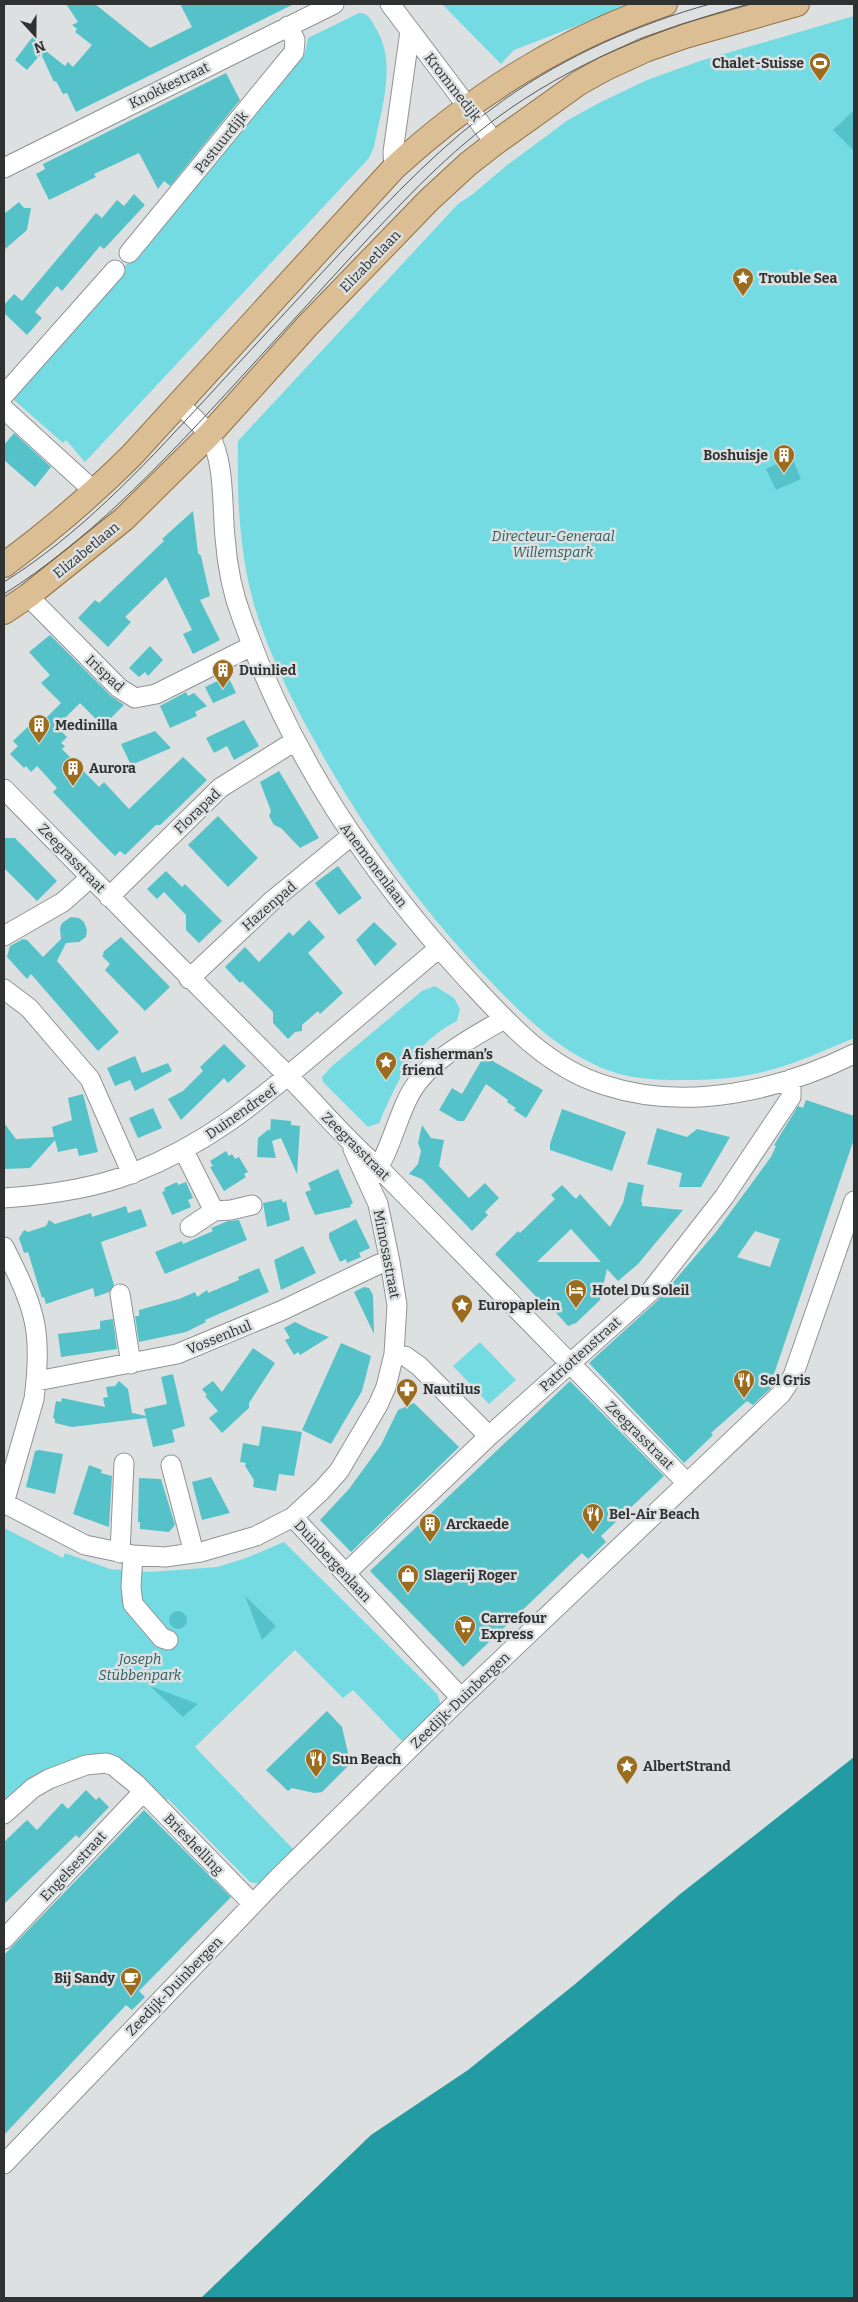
<svg xmlns="http://www.w3.org/2000/svg" width="858" height="2302" font-family="Bitter,serif">
<rect width="100%" height="100%" fill="#dce0e0"/>
<path fill="#74dbe3" d="M442,4H633L514,50L501,64Z
M359,13C368,13 371,19 375,27C398,62 381,109 374,147L369,158L85,462L66,440L63,443L13,399L305,53L308,38Z
M854,16V1038C820,1052 785,1069 748,1075C723,1080 697,1080 672,1080C649,1080 623,1077 602,1068C557,1049 523,1015 490,981C421,909 361,826 313,738C290,697 269,653 255,608C239,553 237,497 238,441L458,204L473,194L506,166L568,120L599,103L647,80L700,61Z
M435,986L454,998L460,1009L457,1021C413,1043 398,1080 379,1123L368,1127L323,1082L322,1077L331,1067L422,991Z
M480,1342L516,1380L489,1404L453,1366Z
M4,1528L63,1558L65,1553L110,1569L150,1572L217,1567L246,1558L284,1542L437,1694L441,1705L402,1741L353,1690L343,1698L295,1650L195,1747L294,1850L261,1884L250,1882L168,1799L162,1804L110,1759L4,1802Z"/>
<path fill="#229ba3" d="M854,1757V2298H201L371,2135L468,2070L574,1985L679,1895Z"/>
<path fill="#55c2ca" fill-rule="evenodd" d="M66,4H95L150,48L192,27L180,4H294L76,112L67,93L63,94L56,81L54,82L41,54L27,70L15,60L34,35L45,45L42,48L65,66L68,62L73,67L92,45L75,32L77,29L72,25L78,22Z
M226,73L240,100L170,186L164,181L158,189L139,153L94,174L96,177L49,200L36,174L45,169L43,164Z
M854,110V151L833,130Z
M134,194L145,205L104,249L100,246L62,291L57,286L35,312L42,318L27,335L4,313V305L14,294L22,301L96,213L102,218L117,200L124,206Z
M19,202L24,208H31L27,230L4,250V214Z
M14,433L51,467L35,487L4,460V445Z
M792,457L801,479L776,490L766,469Z
M193,511L198,553L201,556L210,596L200,600L220,640L193,654L183,634L192,630L166,577L125,617L131,622L108,647L78,618L95,600L99,603L164,541L162,539Z
M50,635L111,696L124,705L103,726L80,703L59,724L64,730L62,732L67,737L61,743L65,746L62,749L99,787L104,782L129,809L183,757L207,780L175,811L160,825H156L125,855L120,851L115,856L100,841L53,792L57,788L37,766L31,772L26,766L24,768L10,754L18,746L13,741L37,718L42,722L61,703L41,683L50,675L29,652Z
M150,646L163,660L148,676L145,672L139,677L129,668Z
M228,676L236,693L213,703L205,687Z
M186,692L188,696L194,693L207,706L195,712L197,716L170,728L160,706Z
M244,720L259,746L234,760L227,746L214,753L206,738Z
M155,731L171,748L131,765L121,744Z
M279,771L319,838L300,848L281,828L274,825L269,816L271,811L260,782Z
M218,816L258,858L228,887L188,845Z
M4,838H15L57,881L37,901L4,868Z
M338,866L362,898L339,915L315,883Z
M166,871L182,887L185,884L222,921L199,943L186,930V915L164,892L157,899L147,889Z
M71,917L79,918L84,922L87,930L86,937L79,942L66,943L57,961L119,1032L98,1051L31,974L27,979L7,957L10,946L23,939L27,940L43,957L61,939L60,928L62,923Z
M309,920L325,937L308,953L343,993L320,1014L318,1011L302,1025V1031L295,1032L288,1039L273,1023V1012L242,981L240,983L225,967L245,947L259,962L289,932L293,936Z
M374,922L397,944L375,966L356,940Z
M121,937L170,987L145,1011L105,970L110,964L102,956L104,954L103,952Z
M224,1044L246,1066L228,1083L224,1078L181,1120L168,1099L183,1091L203,1071L200,1067Z
M135,1056L142,1073L168,1063L172,1071L135,1091L130,1080L115,1086L107,1068Z
M484,1056L543,1090L526,1118L514,1110L516,1108L507,1102L508,1100L486,1084L464,1121H458L439,1110L452,1088L462,1094Z
M83,1094L98,1152L79,1156L77,1148L58,1152L55,1140L30,1168L4,1169V1123L16,1139L54,1137L52,1127L72,1120L68,1098Z
M806,1100L854,1116V1139L774,1374L766,1382L771,1388L753,1405L747,1401L711,1433L713,1435L684,1463L589,1363L658,1300L716,1232L771,1157L776,1146L774,1145L792,1116L798,1106L803,1108ZM755,1231L780,1239L770,1267L737,1257Z
M153,1108L162,1128L138,1138L129,1118Z
M562,1109L626,1132L612,1171L550,1150V1144Z
M271,1119L291,1121V1125L300,1126L297,1174L281,1138L272,1141L276,1158L257,1157L258,1138L269,1129L270,1132Z
M422,1125L431,1138L444,1140L439,1166L469,1198L485,1183L499,1198L485,1212L488,1215L472,1231L422,1179L409,1174L418,1164L421,1151L418,1143Z
M657,1128L687,1137L697,1129L730,1137L701,1187H679L682,1173L647,1164Z
M226,1151L229,1156L232,1154L235,1159L239,1157L248,1172L244,1174L246,1177L224,1191L210,1167L213,1166L210,1161Z
M338,1169L353,1203L350,1205L351,1207L315,1215L305,1192L311,1190L308,1183Z
M177,1182L178,1185L186,1182L193,1198L188,1200L191,1207L172,1215L162,1192L165,1191L164,1188Z
M628,1182L644,1185L641,1202H642V1206L683,1210L638,1264L618,1281L607,1269L600,1300L576,1323L568,1326L551,1307L549,1310L495,1254L518,1231L520,1233L555,1199L551,1195L562,1185L576,1199L580,1194L610,1227L623,1203ZM571,1229L601,1262H537Z
M282,1199L283,1203L286,1201L290,1220L267,1227L263,1203Z
M126,1206L128,1213L141,1209L147,1226L101,1242L114,1285L109,1292L95,1297L93,1288L46,1304L44,1297L42,1298L28,1252L24,1253L19,1238L24,1230L28,1232L46,1226L49,1220L55,1224L91,1213L92,1217Z
M356,1219L370,1248L359,1253L361,1257L347,1263L346,1259L340,1262L329,1238V1233Z
M239,1220L247,1240L165,1274L155,1252L182,1241L183,1244L213,1231L211,1228L228,1221Z
M303,1246L316,1273L281,1290L274,1260Z
M259,1268L269,1292L205,1320L206,1322L186,1332L139,1342L135,1316H139V1310L179,1299L195,1292L197,1297L207,1290L208,1293L239,1280L238,1277Z
M364,1287L369,1288L373,1295L374,1334L354,1292Z
M113,1319L117,1349L61,1357L58,1334L100,1329V1321Z
M295,1322L309,1329L329,1337L300,1355L298,1352L294,1355L285,1340L290,1338L284,1328Z
M341,1343L371,1356L362,1391L331,1444L302,1430Z
M253,1348L275,1363L249,1403V1408L222,1433L209,1418L218,1411L205,1396L207,1395L202,1389L213,1381L222,1392Z
M173,1374L185,1426L172,1430L175,1442L153,1447L144,1409L167,1404L161,1377Z
M119,1381L128,1389L132,1413L146,1416V1418L72,1427L55,1423V1419L53,1418L56,1401L61,1402L62,1398L105,1407L103,1398L108,1397L106,1387L115,1386Z
M570,1381L664,1476L601,1536L606,1542L588,1559L582,1553L463,1667L370,1571Z
M414,1403L459,1447L351,1552L320,1520L349,1489L381,1445L398,1410Z
M262,1426L302,1432L294,1476L279,1474L276,1491L253,1487L254,1480L245,1466L246,1463L240,1462L243,1443L259,1446Z
M39,1450L63,1454L55,1494L26,1487L35,1451Z
M89,1465L102,1470L101,1473L112,1476L109,1527L73,1514Z
M211,1477L230,1513L202,1520L192,1482Z
M139,1478L161,1479L175,1525L169,1532L140,1529V1522H138Z
M245,1596L276,1626L262,1640Z
M169 1620a9 9 0 1 1 18 0a9 9 0 1 1-18 0Z
M150,1686L198,1704L183,1717Z
M327,1711L342,1727L349,1757V1765L322,1792L314,1793L292,1788L288,1791L266,1770Z
M86,1790L96,1800L99,1797L109,1807L79,1838L76,1835L4,1904V1842L27,1820L37,1830L62,1803L68,1809Z
M144,1810L231,1897L139,1991L145,1997L132,2010L126,2005L4,2135V1955Z"/>
<g fill="none" stroke-linecap="round" stroke-linejoin="round">
<g stroke="#909494" stroke-width="21">
<path id="minor" d="M390,4L495,143
M4,168L334,4
M394,168L393,152L410,31
M129,253L294,52L295,40L288,26
M4,395L115,270
M178,403C188,413 201,423 209,435C225,460 222,508 225,537C227,565 232,592 242,618C291,757 368,871 467,979C507,1022 546,1067 604,1085C686,1112 779,1091 854,1054
M4,409L95,492
M28,596L119,688L135,698L156,694L252,646
M4,789C95,882 186,974 278,1066C313,1099 342,1137 379,1168L687,1483
M109,897L220,788L295,741
M4,936L63,902L91,877
M189,979L273,900L351,836
M4,989L29,1008L90,1079L132,1174
M184,1151L214,1211L190,1227
M372,1177C389,1154 395,1125 407,1100C424,1062 470,1039 504,1019
M4,1198C47,1195 93,1189 133,1173C210,1143 259,1100 321,1048C360,1015 400,981 439,948
M214,1211L231,1210L252,1205
M4,1247C16,1271 30,1298 35,1325C39,1348 37,1376 34,1399L4,1503
M120,1294L131,1364
M394,1354L405,1356L419,1366L489,1436
M37,1381L177,1354L283,1310L379,1264L390,1262
M171,1465L194,1553
M4,1503L85,1545L133,1555L165,1557L201,1552L256,1536L293,1517L321,1491L339,1471L378,1405L386,1387L394,1354L397,1305L390,1262L378,1204L353,1149
M293,1517L461,1698
M120,1553L124,1463
M133,1555L131,1587L133,1604L162,1638L168,1640
M346,1573L489,1436L650,1292L724,1197L791,1097V1079
M4,1814L33,1788L49,1779L86,1765L106,1763L114,1766L136,1784L253,1904
M4,1939L143,1792
M4,2164L278,1878L461,1698L781,1394L793,1376L854,1201"/>
</g>
<g stroke="#917143" stroke-width="26">
<path id="major" d="M4,565C50,531 92,495 132,455L394,168C473,95 563,39 665,4
M4,612L28,596L124,519L209,435L308,325L429,200L468,164L495,143L579,83L606,68L645,50L685,36L797,4"/>
</g>
<use href="#minor" stroke="#fff" stroke-width="19"/>
<use href="#major" stroke="#dcbe94" stroke-width="24"/>
<path stroke="#565858" stroke-width="1" d="M4,582C79,535 140,470 200,405C247,354 295,302 342,251C393,196 443,143 505,99C566,56 638,24 710,4
M4,594C88,541 156,469 223,397C266,350 308,304 351,257C396,209 441,159 494,120C571,63 657,29 749,4"/>
</g>
<defs>
<g id="stadium-pin" transform="scale(1.125)"><path d="M0 17L-7.5 6A9.5 9.5 0 1 1 7.5 6Z" fill="#9c6c1e" stroke="#dce0e0"/><path d="M0-5a6.5 5 0 1 0 0 10a6.5 5 0 1 0 0-10ZM-3.5-1.8h7v3.6h-7Z" fill="#fff"/></g>
<g id="sight-pin" transform="scale(1.125)"><path d="M0 17L-7.5 6A9.5 9.5 0 1 1 7.5 6Z" fill="#9c6c1e" stroke="#dce0e0"/><path d="M0-6L1.8-2.2L6-1.7L2.9 1.2L3.7 5.4L0 3.3L-3.7 5.4L-2.9 1.2L-6-1.7L-1.8-2.2Z" fill="#fff"/></g>
<g id="building-pin" transform="scale(1.125)"><path d="M0 17L-7.5 6A9.5 9.5 0 1 1 7.5 6Z" fill="#9c6c1e" stroke="#dce0e0"/><path d="M-4-6H4V6H1V3H-1V6H-4ZM-2.5-4.3h1.7v1.8h-1.7ZM.8-4.3h1.7v1.8H.8ZM-2.5-1h1.7V.8h-1.7ZM.8-1h1.7V.8H.8Z" fill="#fff"/></g>
<g id="hotel-pin" transform="scale(1.125)"><path d="M0 17L-7.5 6A9.5 9.5 0 1 1 7.5 6Z" fill="#9c6c1e" stroke="#dce0e0"/><path d="M-6-4.5h1.5V1H6V5H4.5V3h-9V5H-6ZM-4 0a1.8 1.8 0 1 1 3.6 0ZM.5 0V-2.5h3Q6-2.5 6 0Z" fill="#fff"/></g>
<g id="restaurant-pin" transform="scale(1.125)"><path d="M0 17L-7.5 6A9.5 9.5 0 1 1 7.5 6Z" fill="#9c6c1e" stroke="#dce0e0"/><path d="M-5-6h1v4h1v-4h1v4h1v-4h1v5L-1.5 .5V6h-2V.5L-5-1ZM5-6V6H3V1.5H1.5Q1.5-4 5-6Z" fill="#fff"/></g>
<g id="pharmacy-pin" transform="scale(1.125)"><path d="M0 17L-7.5 6A9.5 9.5 0 1 1 7.5 6Z" fill="#9c6c1e" stroke="#dce0e0"/><path d="M-2-6h4v4h4v4h-4v4h-4v-4h-4v-4h4Z" fill="#fff"/></g>
<g id="shop-pin" transform="scale(1.125)"><path d="M0 17L-7.5 6A9.5 9.5 0 1 1 7.5 6Z" fill="#9c6c1e" stroke="#dce0e0"/><path d="M-5-2.5h2.3a2.7 3.5 0 0 1 5.4 0H5L5.5 6h-11ZM-1.5-2.5h3a1.5 2.3 0 0 0-3 0Z" fill="#fff"/></g>
<g id="supermarket-pin" transform="scale(1.125)"><path d="M0 17L-7.5 6A9.5 9.5 0 1 1 7.5 6Z" fill="#9c6c1e" stroke="#dce0e0"/><path d="M-6-5.5h2.5l.6 2H6L4.5 2H-2.5L-4.4-4H-6ZM-1.5 3.2a1.3 1.3 0 1 0 .1 0ZM3 3.2a1.3 1.3 0 1 0 .1 0Z" fill="#fff"/></g>
<g id="cafe-pin" transform="scale(1.125)"><path d="M0 17L-7.5 6A9.5 9.5 0 1 1 7.5 6Z" fill="#9c6c1e" stroke="#dce0e0"/><path d="M-5.5-4.5H6V0H3Q3 3.5 0 3.5H-2.5Q-5.5 3.5-5.5 0ZM3-3.2v2h1.7v-2ZM-6 4.5H4V6H-6Z" fill="#fff"/></g>
</defs>
<g fill-rule="evenodd">
<use href="#stadium-pin" x="820" y="63"/>
<use href="#sight-pin" x="743" y="278"/>
<use href="#building-pin" x="784" y="455"/>
<use href="#building-pin" x="223" y="670"/>
<use href="#building-pin" x="39" y="725"/>
<use href="#building-pin" x="73" y="768"/>
<use href="#sight-pin" x="386" y="1062"/>
<use href="#hotel-pin" x="576" y="1290"/>
<use href="#sight-pin" x="462" y="1305"/>
<use href="#restaurant-pin" x="744" y="1380"/>
<use href="#pharmacy-pin" x="407" y="1389"/>
<use href="#restaurant-pin" x="593" y="1514"/>
<use href="#building-pin" x="430" y="1524"/>
<use href="#shop-pin" x="408" y="1575"/>
<use href="#supermarket-pin" x="465" y="1626"/>
<use href="#restaurant-pin" x="316" y="1759"/>
<use href="#sight-pin" x="627" y="1766"/>
<use href="#cafe-pin" x="131" y="1978"/>
</g>
<g text-anchor="middle" stroke-width="5" stroke-linejoin="round" paint-order="stroke">
<g font-size="14" font-weight="bold" fill="#303232" stroke="#dce0e0" text-anchor="start">
<text x="804" y="68" text-anchor="end">Chalet-Suisse</text>
<text x="759" y="283">Trouble Sea</text>
<text x="768" y="460" text-anchor="end">Boshuisje</text>
<text x="239" y="675">Duinlied</text>
<text x="55" y="730">Medinilla</text>
<text x="89" y="773">Aurora</text>
<text x="402" y="1059">A fisherman’s<tspan x="402" dy="16">friend</tspan></text>
<text x="592" y="1295">Hotel Du Soleil</text>
<text x="478" y="1310">Europaplein</text>
<text x="760" y="1385">Sel Gris</text>
<text x="423" y="1394">Nautilus</text>
<text x="609" y="1519">Bel-Air Beach</text>
<text x="446" y="1529">Arckaede</text>
<text x="424" y="1580">Slagerij Roger</text>
<text x="481" y="1623">Carrefour<tspan x="481" dy="16">Express</tspan></text>
<text x="332" y="1764">Sun Beach</text>
<text x="643" y="1771">AlbertStrand</text>
<text x="115" y="1983" text-anchor="end">Bij Sandy</text>
</g>
<g font-size="14" fill="#303232" stroke="#dce0e0">
<text transform="translate(169 85) rotate(-26)" y="5">Knokkestraat</text>
<text transform="translate(453 87) rotate(52)" y="5">Krommedijk</text>
<text transform="translate(221 142) rotate(-51)" y="5">Pastuurdijk</text>
<text transform="translate(370 261) rotate(-46)" y="5">Elizabetlaan</text>
<text transform="translate(86 550) rotate(-39)" y="5">Elizabetlaan</text>
<text transform="translate(105 673) rotate(43)" y="5">Irispad</text>
<text transform="translate(197 811) rotate(-44)" y="5">Florapad</text>
<text transform="translate(72 858) rotate(46)" y="5">Zeegrasstraat</text>
<text transform="translate(374 865) rotate(53)" y="5">Anemonenlaan</text>
<text transform="translate(269 906) rotate(-41)" y="5">Hazenpad</text>
<text transform="translate(241 1112) rotate(-35)" y="5">Duinendreef</text>
<text transform="translate(356 1146) rotate(45)" y="5">Zeegrasstraat</text>
<text transform="translate(387 1254) rotate(79)" y="5">Mimosastraat</text>
<text transform="translate(219 1337) rotate(-22)" y="5">Vossenhul</text>
<text transform="translate(580 1354) rotate(-42)" y="5">Patriottenstraat</text>
<text transform="translate(640 1435) rotate(45)" y="5">Zeegrasstraat</text>
<text transform="translate(333 1561) rotate(47)" y="5">Duinbergenlaan</text>
<text transform="translate(460 1700) rotate(-44)" y="5">Zeedijk-Duinbergen</text>
<text transform="translate(194 1844) rotate(46)" y="5">Brieshelling</text>
<text transform="translate(73 1866) rotate(-47)" y="5">Engelsestraat</text>
<text transform="translate(174 1986) rotate(-46)" y="5">Zeedijk-Duinbergen</text>
</g>
<g font-size="14" font-style="italic" fill="#2e5d60" stroke="#dce0e0">
<text x="553" y="541">Directeur-Generaal<tspan x="553" dy="16">Willemspark</tspan></text>
<text x="140" y="1664">Joseph<tspan x="140" dy="16">Stübbenpark</tspan></text>
</g>
</g>
<rect width="858" height="2302" fill="none" stroke="#303232" stroke-width="10"/>
<g transform="translate(35 35) rotate(159)" stroke="#dce0e0" stroke-width="4" paint-order="stroke">
<path d="M0-4L9 19L0 12L-9 19Z" fill="#303232"/>
<text y="-8" font-size="14" font-weight="bold" text-anchor="middle" fill="#303232">N</text>
</g>
</svg>
